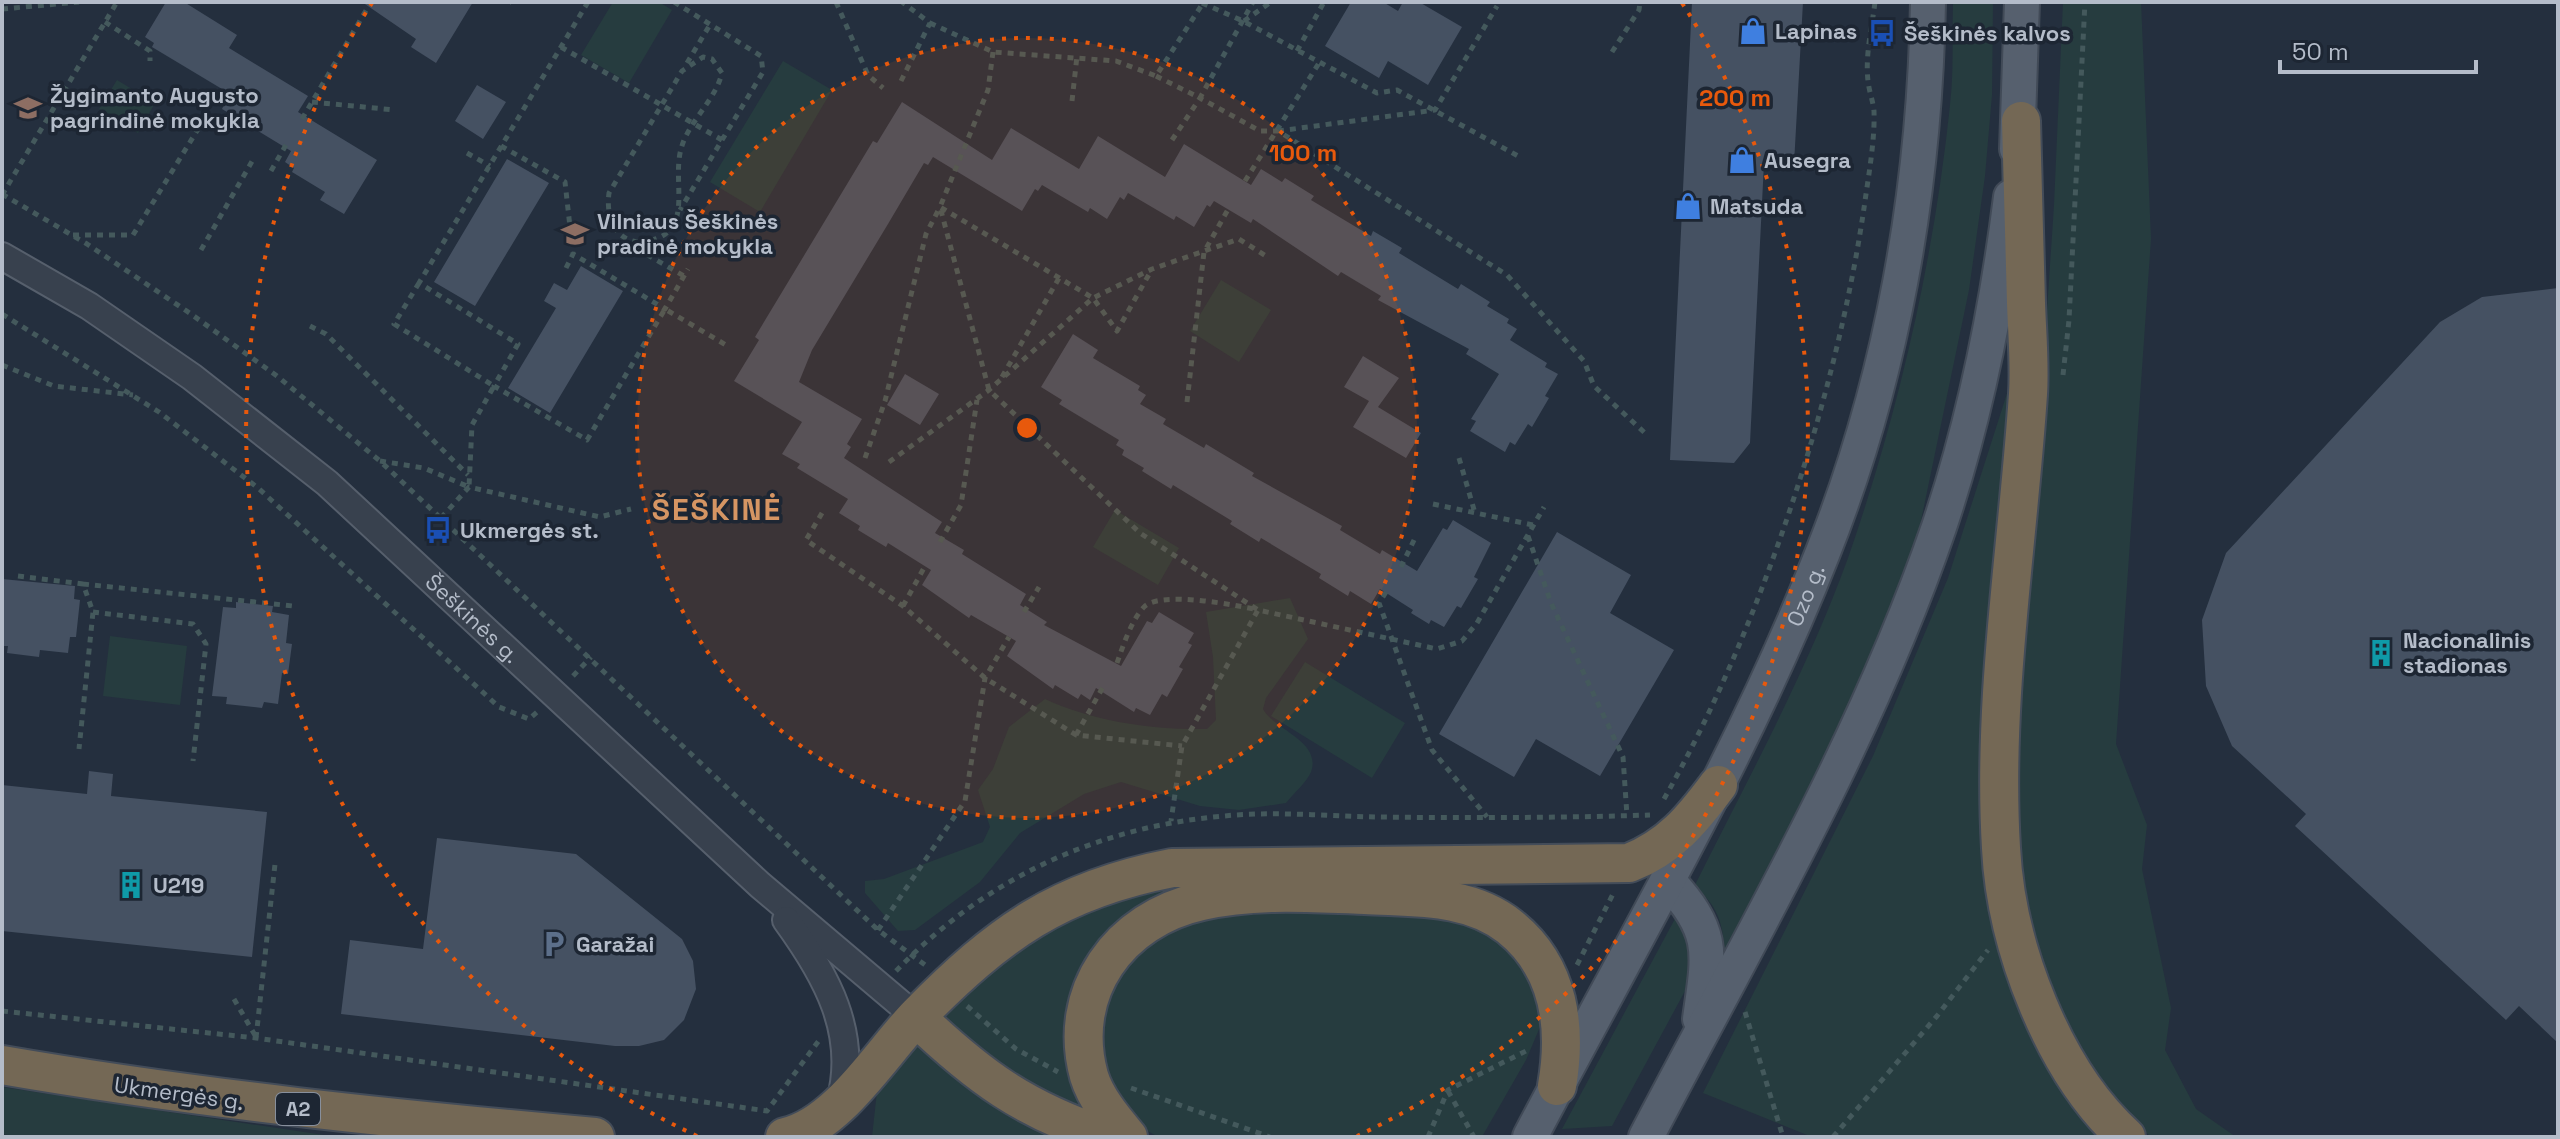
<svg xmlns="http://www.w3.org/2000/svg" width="2560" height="1139" font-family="'Space Grotesk',sans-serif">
<rect width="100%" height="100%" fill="#242f3e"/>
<path fill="#263c3f" d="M613,2H659L672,10L629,83L581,55Z
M1953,2H1993L1992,95L1985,176L1969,290L1918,535L1886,622L1826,755L1725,951C1722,922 1718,905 1694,887C1748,779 1807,671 1848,558C1899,411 1934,259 1950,105C1954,71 1952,36 1953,2Z
M2063,2H2141L2151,239L2116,744L2147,825L2142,869L2171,1008L2165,1050L2196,1109L2236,1137H2151L2106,1097L2077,1056L2025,926L2014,808L2054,205Z
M783,61L832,90L760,212L710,182Z
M117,80L155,103L138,133L99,109Z
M1221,280L1271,310L1239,362L1190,331Z
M2010,384L1984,858L2107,1137H1812L1703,1093L1873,756L1948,578Z
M1115,510L1179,548L1158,585L1093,547Z
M1290,598L1308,639L1266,698L1263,709C1274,730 1322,741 1311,772C1307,782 1293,794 1286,803L1239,810L1200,806L1121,782L1084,794L1020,833L980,882L915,930L898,931L865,893V881L884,879L983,842L990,827L978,790L993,769L1009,727L1045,699C1094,722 1154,730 1207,729L1216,720L1213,657L1206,612Z
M110,636L187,646L180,705L103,696Z
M1305,662L1405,723L1372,778L1271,716Z
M1212,876L1095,956L1105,1128L1056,1109L939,1023L942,1010L988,969L1075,911Z
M1265,911L1440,917L1493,933L1527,961L1543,1020L1526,1060L1483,1135L1160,1137C1135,1128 1124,1106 1112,1084C1078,1016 1119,948 1186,923C1212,914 1238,913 1265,911Z
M1677,915L1687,924L1692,978L1612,1126L1562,1129Z
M914,1032L995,1105L1050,1137H872L880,1064Z
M2,1087L337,1137H21L2,1134Z"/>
<path fill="#455162" d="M166,2H184L237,35L229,48L308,96L298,112L377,160L344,214L320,200L325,192L292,172L294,168L285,162L291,151L222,109L224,105L215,100L222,89L152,47L154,43L145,37Z
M362,2H473L436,63L411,47L416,39Z
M1351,2H1383L1398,11L1403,2H1419L1462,27L1428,85L1388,61L1379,78L1325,46Z
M1692,2H1803L1794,164L1764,163L1750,443L1734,463L1670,460Z
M477,85L506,102L483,139L455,121Z
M902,102L992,160L1011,128L1079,169L1098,136L1165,177L1184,144L1251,185L1261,169L1282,182L1285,178L1314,196L1311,200L1371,236L1373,231L1402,248L1399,253L1458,289L1461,284L1490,302L1487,306L1509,319L1507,323L1517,329L1510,340L1547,363L1545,367L1558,374L1545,396L1549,398L1532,427L1528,424L1515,445L1510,442L1505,452L1470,431L1476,421L1471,419L1499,374L1466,354L1469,349L1378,300L1381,296L1341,272L1338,276L1253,219L1251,223L1214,201L1210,207L1207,205L1194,227L1176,216L1174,220L1128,193L1124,200L1120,197L1107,219L1090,208L1088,212L1042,185L1038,191L1035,189L1022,211L933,157L928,165L924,163L888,224L812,350L799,382L862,419L847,444L851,447L844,458L942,522L935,533L964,550L962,554L1026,594L1020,605L1047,622L1044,625L1121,666L1147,621L1152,623L1159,612L1194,633L1188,643L1192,645L1179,667L1183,669L1167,697L1162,694L1150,715L1136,708L1134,712L1096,688L1090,700L1081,694L1078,699L1055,685L1053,689L1007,656L1016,641L971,615L969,618L922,585L931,570L888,543L886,547L858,530L860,526L839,513L848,499L797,468L800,464L782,454L802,422L734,381L759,340L755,337L873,141L877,143Z
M507,159L549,183L475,306L434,282Z
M581,266L623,291L550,413L508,388L556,308L544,301L554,283L567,290Z
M2558,288V1043L2519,1006L2506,1020L2295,826L2306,814L2232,746L2206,686L2202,620L2226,553L2440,322L2482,297Z
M1073,334L1098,350L1093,358L1140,386L1138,390L1146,395L1140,404L1166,419L1163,424L1204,448L1206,444L1254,473L1252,476L1342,526L1340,530L1380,554L1382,550L1417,571L1443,528L1447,530L1453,520L1491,543L1474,577L1478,579L1461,608L1457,606L1444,627L1431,620L1429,624L1411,613L1413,610L1380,589L1371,604L1350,591L1348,596L1319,578L1321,574L1261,538L1259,542L1230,524L1232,521L1173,485L1171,489L1142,471L1144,468L1122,455L1124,450L1116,445L1119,440L1059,404L1062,400L1041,387Z
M1363,356L1399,378L1378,407L1421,433L1406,458L1353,427L1369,401L1344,387Z
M905,374L939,394L920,425L887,405Z
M1557,532L1631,575L1610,613L1674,650L1600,776L1536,739L1514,777L1439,734Z
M2,579L75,586L74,599L80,600L76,637H70L68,653L40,650L39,657L7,653L8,646H2Z
M236,602L273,606L272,612L289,615L286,643L292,644L288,674L282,673L278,704L264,702L262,708L226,704L227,697L212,696L223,607L236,608Z
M89,771L113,774L111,796L267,812L252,957L2,931V785L87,794Z
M437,838L576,854L682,939L693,961L696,989L684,1020L664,1040L639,1046H615L341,1014L350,940L423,949Z"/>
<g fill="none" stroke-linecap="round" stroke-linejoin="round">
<g stroke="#565f6c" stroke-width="30">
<g id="minor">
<path id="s1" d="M2,256L89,306L192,377L327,483L760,885L916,1017"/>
<path d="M786,920C826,975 859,1033 840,1102"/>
</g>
</g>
<g stroke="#414a57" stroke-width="38">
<g id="major">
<path d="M2017,149L2022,2"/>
<path d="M1669,882C1716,933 1709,954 1700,1019"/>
<path id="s2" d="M1530,1137C1631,944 1743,756 1823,552C1892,378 1925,189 1928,2"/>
<path d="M1646,1137C1750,938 1866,740 1939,527C1975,420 1997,309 2011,197"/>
</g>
</g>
<g stroke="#434c59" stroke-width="42">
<path id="highway" d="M2021,121C2023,182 2024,243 2026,303C2027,333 2030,364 2028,394C2018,545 1992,697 2001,848C2006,946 2053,1071 2126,1137
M916,1017C979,1077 1023,1109 1106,1137
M2,1065C199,1099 396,1119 595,1137
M785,1137C838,1126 881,1053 918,1015C999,933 1058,890 1172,868L1629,863C1670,847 1692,820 1718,785
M1128,1137C1113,1119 1096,1099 1089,1076C1066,992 1119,919 1202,901C1253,889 1312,893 1365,895C1414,898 1469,894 1510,927C1560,967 1567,1028 1557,1086"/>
</g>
<path stroke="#44595c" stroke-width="5" stroke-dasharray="6 6" stroke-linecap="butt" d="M510,2H511
M588,2L419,283L518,344L494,386L587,440L665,309L726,345
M674,2L761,56L763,72L722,140
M836,2L868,75L883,88
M1202,3L1243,21L1377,93L1397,90L1518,156
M2,9L79,2
M1244,21L1271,2
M105,22L150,51V61
M930,23L993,52L1116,61L1156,76L1203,3
M561,47L722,140L680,210
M1297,51L1324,2
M993,52L988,90L940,207L989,390L1140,533L1258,610L1437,649L1462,641L1477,623L1544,507
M1612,52L1639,10L1640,2
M687,63L711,23
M1156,76L1200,98L1253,2
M901,81L930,23L902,2
M1072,101L1077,56
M312,102L395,110
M302,119L371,2
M1278,131L1435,110L1497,6
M1172,140L1200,98L1260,131H1278L1507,275L1584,361L1594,386L1646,434
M501,146L565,182L573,254
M467,153L490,166
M271,171L287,143
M1245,181L1319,63
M2,194L87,244L191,314L277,376L380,461L878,930L925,965
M2,195L117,2
M73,235H133L206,116
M639,242C698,238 671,185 681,149C688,122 715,101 722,73L712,59L703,57L682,71L609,193C606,215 613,240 639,242V250L684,276
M201,250L254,158
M566,268L573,254L665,309L688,269
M2,314L159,412L258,488L499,707L529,719L537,712
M310,326L326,334L468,475
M2,365L54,386L133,395
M2063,375L2069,320L2085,2
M1002,377L1059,278
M1187,402L1204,252L1230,206
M865,458L885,401L926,234L940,207L1093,298L1117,331L1152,269
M1459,458L1475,513
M380,461L424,468L469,487L472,425L494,386L394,324L419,283
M889,462L989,390L1093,298L1152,269L1239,239L1266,256
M1433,504L1533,525
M822,513L806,540L903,606L985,678L1076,735L1182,746
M441,518L469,487L600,517L631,509
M1528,536L1551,603L1623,757L1627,816
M940,542L961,505L977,400
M1401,567L1416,536
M18,576L83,584L93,612L79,749
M83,584L293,606
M1386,592L1379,603L1432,750L1487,817
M903,606L925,566
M93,612L193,624L206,644L193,761
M1024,612L1039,587
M1117,663C1123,646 1132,618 1145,606C1163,591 1236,605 1258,610L1182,746L1171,821
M573,676L591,657
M1076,735L1103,687
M1664,799C1760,630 1838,393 1865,201C1869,173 1875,139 1874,111C1873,101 1869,91 1868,81C1865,55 1872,27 1875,2
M878,930L965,801L985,678L1009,637
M1577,965L1614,892
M896,971C985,879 1096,827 1224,816C1273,811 1326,816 1376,817C1467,818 1558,818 1650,815
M234,999L256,1037
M967,1006L1016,1049L1058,1072
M2,1011L256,1038L767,1111L820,1039
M1745,1012L1783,1137
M256,1038L275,864
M1131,1088L1270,1137
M1448,1091L1474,1137
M1428,1137L1448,1090L1530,1049
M1833,1137L1937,1016L1988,950"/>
<use href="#minor" stroke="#38414e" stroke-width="26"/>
<use href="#major" stroke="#56606e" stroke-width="34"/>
<use href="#highway" stroke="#746855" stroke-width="38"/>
</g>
<circle cx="1027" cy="428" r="390" fill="#e8590c" fill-opacity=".12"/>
<g fill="none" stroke="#e8590c" stroke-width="4" stroke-dasharray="4 8">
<circle cx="1027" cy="428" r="390"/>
<path d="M697 1136A781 781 0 0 1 372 3M1682 3A781 781 0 0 1 1357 1136"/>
</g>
<defs>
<g id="shop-bare" transform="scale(2.16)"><path d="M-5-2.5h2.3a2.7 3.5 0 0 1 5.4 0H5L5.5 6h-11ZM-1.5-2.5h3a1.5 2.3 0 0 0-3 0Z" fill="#3f7fe0" stroke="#1d2633" stroke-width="2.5" paint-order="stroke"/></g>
<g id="bus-bare" transform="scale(2.16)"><path d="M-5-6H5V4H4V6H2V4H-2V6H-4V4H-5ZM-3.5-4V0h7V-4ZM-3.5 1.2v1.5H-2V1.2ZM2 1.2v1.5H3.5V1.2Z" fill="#1a4fb4" stroke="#1d2633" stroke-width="2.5" paint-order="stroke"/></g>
<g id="school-bare" transform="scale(2.16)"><path d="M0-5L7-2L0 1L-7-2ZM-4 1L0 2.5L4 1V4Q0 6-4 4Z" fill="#8d6e63" stroke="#1d2633" stroke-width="2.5" paint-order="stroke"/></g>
<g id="building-bare" transform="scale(2.16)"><path d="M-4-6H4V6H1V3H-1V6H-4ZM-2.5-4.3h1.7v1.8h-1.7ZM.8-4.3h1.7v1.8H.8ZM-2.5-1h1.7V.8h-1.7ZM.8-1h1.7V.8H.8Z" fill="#0f9aa8" stroke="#1d2633" stroke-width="2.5" paint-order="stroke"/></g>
<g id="parking-bare" transform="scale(2.16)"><path d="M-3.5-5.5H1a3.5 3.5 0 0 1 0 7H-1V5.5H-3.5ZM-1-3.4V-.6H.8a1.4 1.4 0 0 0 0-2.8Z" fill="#5c6f8a" stroke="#1d2633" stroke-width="2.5" paint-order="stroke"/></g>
</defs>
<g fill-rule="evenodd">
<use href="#shop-bare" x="1753" y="31"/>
<use href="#bus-bare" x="1882" y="33"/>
<use href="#school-bare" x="28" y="108"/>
<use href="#shop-bare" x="1742" y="160"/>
<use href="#shop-bare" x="1688" y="206"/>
<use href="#school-bare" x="575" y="234"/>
<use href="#bus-bare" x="438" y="530"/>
<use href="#building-bare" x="2381" y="653"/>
<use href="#building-bare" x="131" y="885"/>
<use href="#parking-bare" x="554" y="944"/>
</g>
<g text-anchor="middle" stroke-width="7" stroke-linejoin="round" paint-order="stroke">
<rect fill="#1d2633" stroke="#878f9c" stroke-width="2" x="276" y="1093" width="44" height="32" rx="6"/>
<g font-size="20" font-weight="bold" fill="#b4bcc9">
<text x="298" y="1116">A2</text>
</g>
<g font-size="22" font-weight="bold" fill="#b4bcc9" stroke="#1d2633" text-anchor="start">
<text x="1775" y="39">Lapinas</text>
<text x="1904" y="41">Šeškinės kalvos</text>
<text x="50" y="103">Žygimanto Augusto<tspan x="50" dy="25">pagrindinė mokykla</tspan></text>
<text x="1764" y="168">Ausegra</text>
<text x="1710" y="214">Matsuda</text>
<text x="597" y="229">Vilniaus Šeškinės<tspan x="597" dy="25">pradinė mokykla</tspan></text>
<text x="460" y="538">Ukmergės st.</text>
<text x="2403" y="648">Nacionalinis<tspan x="2403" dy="25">stadionas</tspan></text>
<text x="153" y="893">U219</text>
<text x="576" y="952">Garažai</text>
</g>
<g font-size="22" fill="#b4bcc9" stroke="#1d2633">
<text dy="8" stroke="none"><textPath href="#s2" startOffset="608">Ozo g.</textPath></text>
<text dy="8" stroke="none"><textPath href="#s1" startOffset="596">Šeškinės g.</textPath></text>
<text transform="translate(179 1093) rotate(8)" y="8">Ukmergės g.</text>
</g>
<g font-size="30" font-weight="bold" letter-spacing="2" fill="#d59563" stroke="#1d2633">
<text x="717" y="520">ŠEŠKINĖ</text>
</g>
</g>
<circle cx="1027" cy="428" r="12" fill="#e8590c" stroke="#1d2633" stroke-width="4"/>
<g font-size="24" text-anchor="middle" font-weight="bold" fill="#e8590c" stroke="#1d2633" stroke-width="7" stroke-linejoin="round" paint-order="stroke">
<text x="1735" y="106">200 m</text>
<text x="1303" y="161">100 m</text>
</g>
<rect width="2560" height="1139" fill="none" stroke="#b4bcc9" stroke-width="8"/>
<path d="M2280 60v12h196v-12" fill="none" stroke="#b4bcc9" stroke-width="4"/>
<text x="2292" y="60" font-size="24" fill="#b4bcc9" stroke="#1d2633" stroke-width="6" paint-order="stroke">50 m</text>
</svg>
